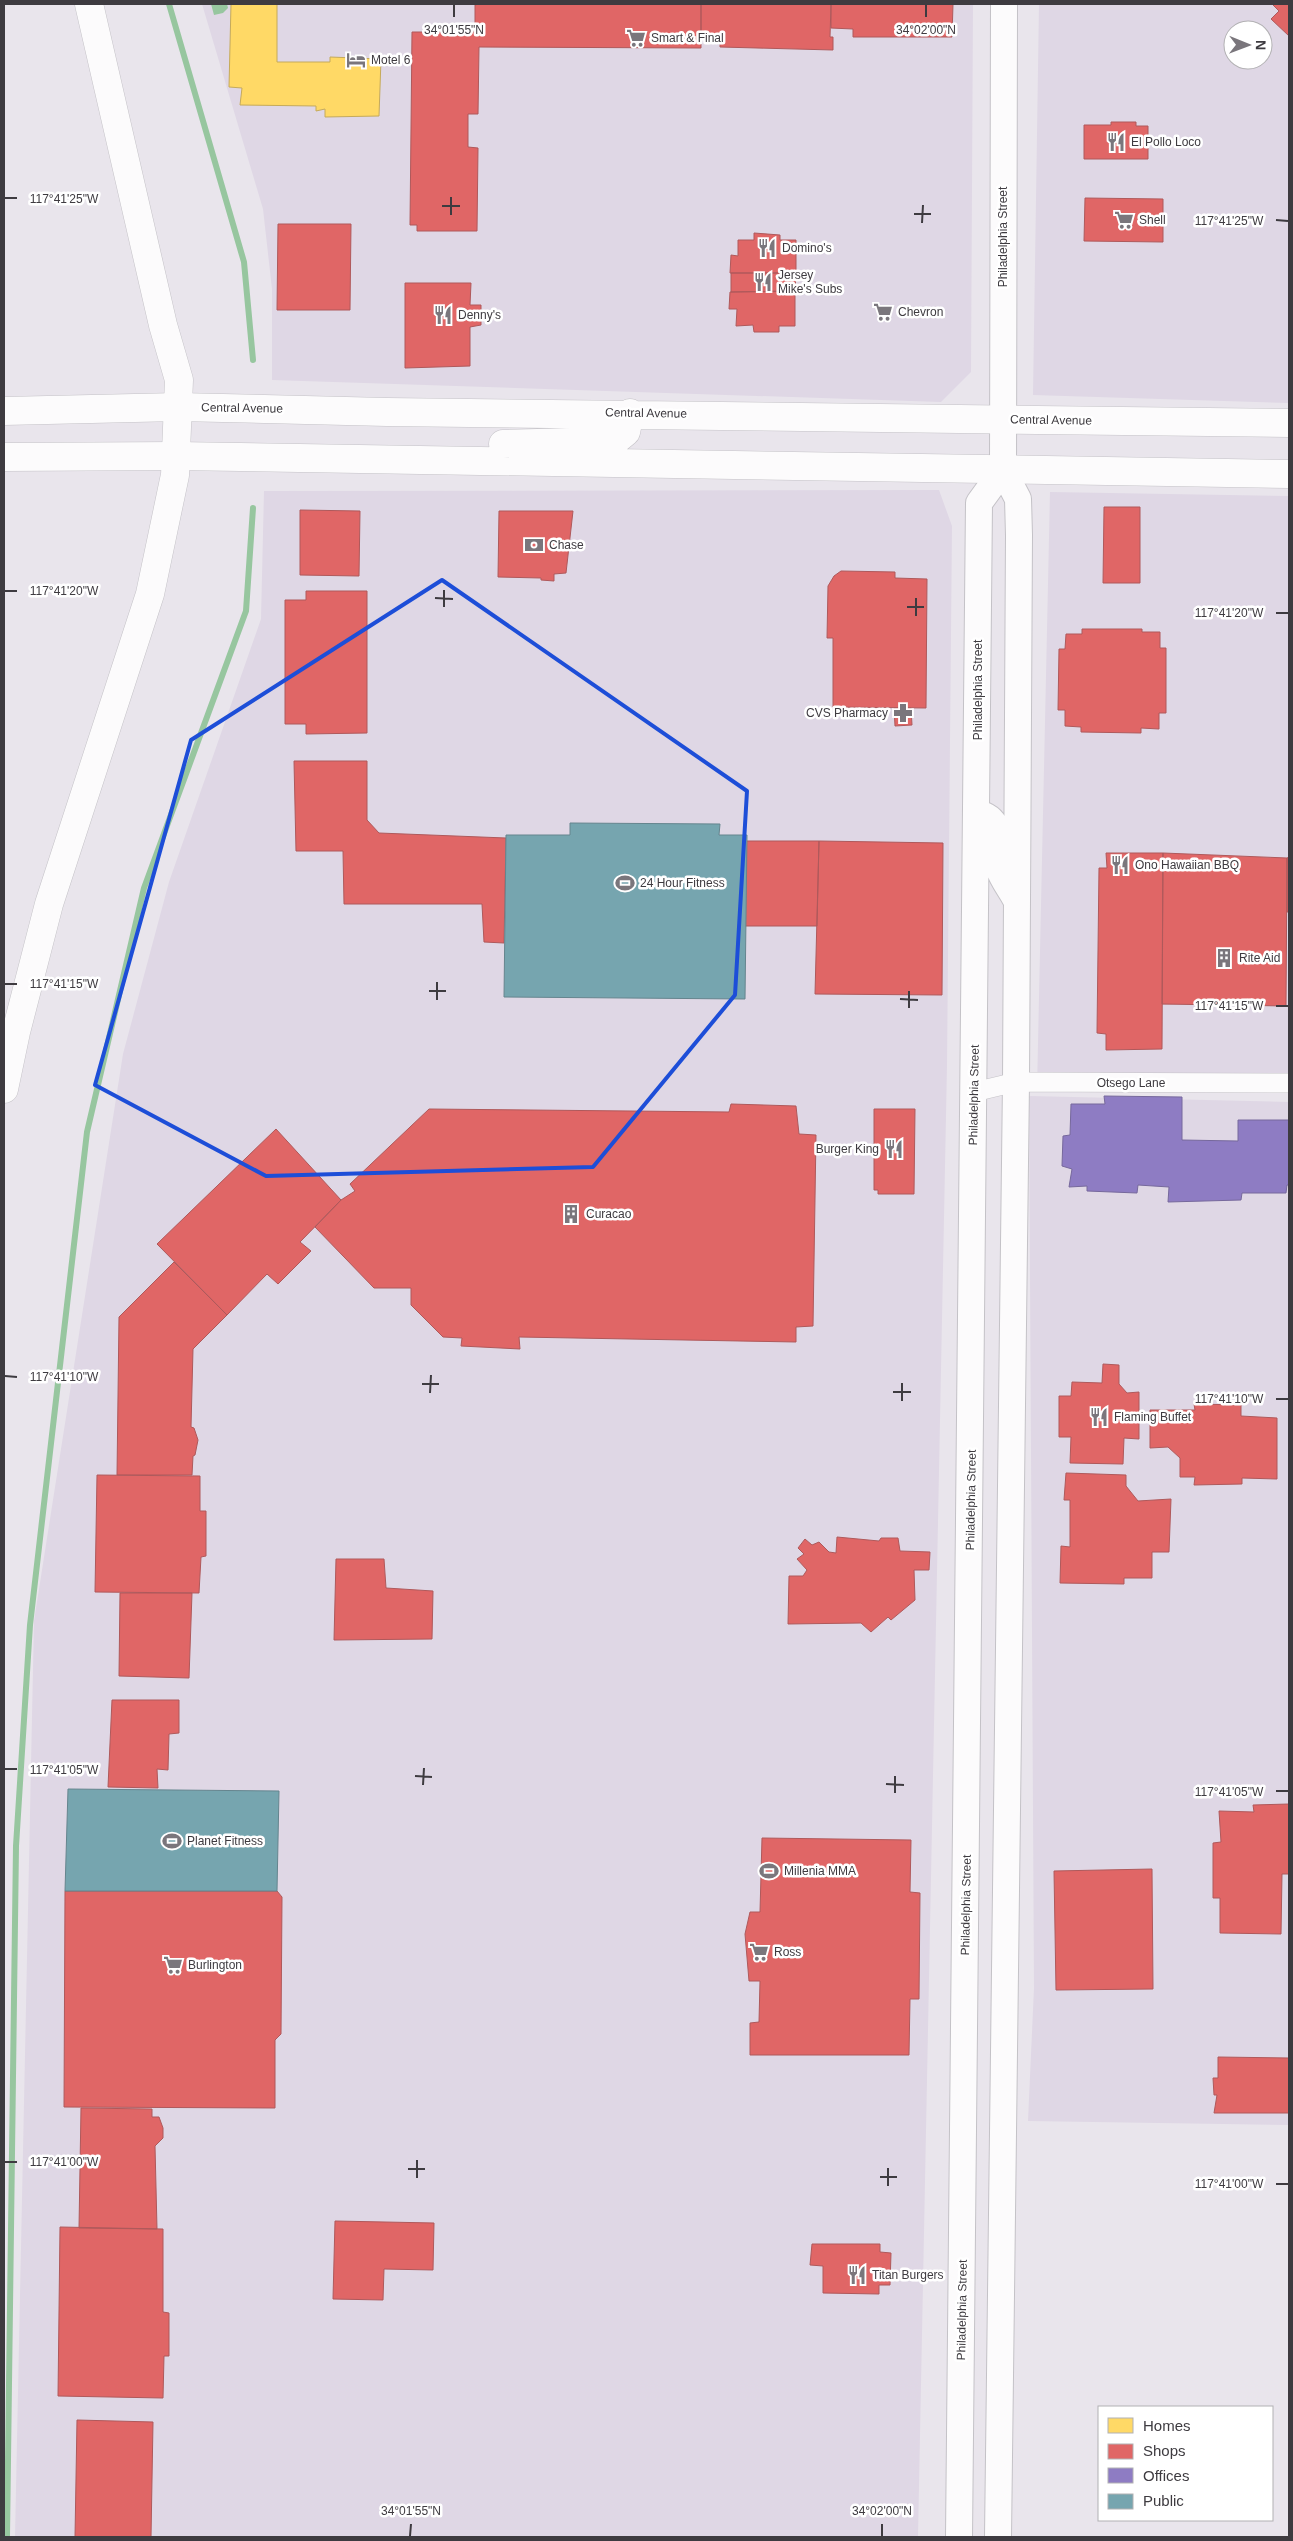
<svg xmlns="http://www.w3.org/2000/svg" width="1293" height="2541" font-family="Arial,sans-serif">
<rect width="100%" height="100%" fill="#e9e5ec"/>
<path fill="#dfd7e5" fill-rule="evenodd" d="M202,4H973L971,372L941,402L272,380V289L263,209Z
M1039,4H1289V403L1033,395ZM1233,30H1263V60H1233Z
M939,490L952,526L947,1065L918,2537H15L34,1621L123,1054L169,882L261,619L264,491Z
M1050,492L1289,496V1087L1037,1090Z
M1029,1096L1289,1102V2125L1028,2121L1034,1988Z"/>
<path fill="#97c69f" d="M211,4H227L228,8L223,13L214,15Z"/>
<path fill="#ffd966" stroke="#c5aa5b" d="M231,4H277V62H330V57L381,59L379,116L325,117V109L316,111V106L240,105L242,88L229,87Z"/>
<path fill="#e06666" stroke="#af595b" d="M479,4H701V48L479,47L478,114H468V147L478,148L477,231H417V225H410L412,32H475V5Z
M701,4H831L830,37H833V50L720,47V37H701Z
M831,4H953L952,37H853V29L831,28Z
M1272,4H1289V36L1271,19L1279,11Z
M1111,122H1136V126H1148V159H1084V125H1111Z
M1085,198L1163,199V242L1084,241Z
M278,224H351L350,310H277Z
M754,233L780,235V240H796V273H730L731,255L738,256V240H754Z
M731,273H796L795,291L731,292Z
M405,283H471L470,305H481V325L470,327V366L405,368Z
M795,291V326H779V332H754L753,325L736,326L737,309H729L730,292Z
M1104,507H1140V583H1103Z
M300,510L360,511L359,576L300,575Z
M499,511H573L566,573L554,574V581L541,580V578L498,577Z
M841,571L895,572V578L927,579L926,708L833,707V638H827L828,586L834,576Z
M306,591H367V733L306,734V724H285V600H306Z
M1082,629H1142V632H1160V648H1166V713H1159V729L1141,728V733L1081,732V727L1065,726V710H1058L1059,649H1065L1066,634H1082Z
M894,708H911L912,725L895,726Z
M294,761H367V820L379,833L506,838L504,943L484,942L482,904H344L343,851H296Z
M746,841H819L817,926H745Z
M819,841L943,843L942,995L815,994Z
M1106,853H1163L1162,1049L1106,1050V1034L1097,1033L1099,868H1107Z
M1163,853L1287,858L1286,1006L1162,1004Z
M1289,857V912H1287V858Z
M731,1104L796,1106L799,1134L816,1135L813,1326L796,1327V1342L519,1337L520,1349L461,1346L462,1338L443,1337L411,1305V1288H374L315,1227L341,1200L355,1191L350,1184L429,1109L729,1112Z
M874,1109H915L914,1194H878V1190H874Z
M276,1129L341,1200L300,1242L311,1251L278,1284L267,1274L227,1315L157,1244Z
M174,1262L227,1315L193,1349L191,1427L194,1428L198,1440L195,1455L193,1456L192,1475H117L119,1317Z
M1103,1364L1119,1365V1384L1127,1393L1139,1392V1439L1124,1438L1123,1464L1070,1463L1071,1437H1059V1396H1071L1072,1382L1102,1383Z
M1194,1404L1241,1405V1416L1277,1418V1479L1242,1478V1484L1194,1485L1195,1477H1180V1458L1168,1447L1150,1448V1410H1195Z
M1066,1473L1126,1475V1486L1138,1501L1171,1499L1169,1552H1152V1578H1124V1584L1060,1583L1061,1546L1070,1547V1500H1064Z
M97,1475L200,1476V1511H206V1556L201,1557L199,1593L95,1592Z
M837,1537L879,1541L881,1538H898L900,1551L930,1552L929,1570H914L915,1600L891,1620L888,1617L871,1632L861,1623L788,1624L789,1576H803L807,1570L797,1559L804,1554L798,1548L805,1539L812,1545L819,1542L829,1552L836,1553Z
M336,1559H384L386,1588L433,1591L432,1639L334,1640Z
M120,1593H192L189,1678L119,1676Z
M112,1700H179V1733L169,1734L168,1770L157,1769L158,1788L108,1787Z
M1289,1804V1874H1282L1281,1934L1220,1933V1898H1213V1843L1221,1842L1219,1811L1254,1812L1253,1805Z
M762,1838L911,1840L910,1892L920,1893L919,1999H910L909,2055H750V2023L759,2022L760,1981H749L745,1934L750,1912H760Z
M1152,1869L1153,1989L1056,1990L1054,1871Z
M65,1891H277L282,1897L281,2034L275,2040V2108L64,2107Z
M1218,2057L1289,2058V2113H1214L1217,2095H1214L1213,2078H1218Z
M81,2108L152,2109V2117H159L163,2128V2138L155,2146L157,2229L79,2228Z
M335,2221L434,2223L433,2270L384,2269L383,2300L333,2299Z
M60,2227L163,2229V2312L169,2313V2356H164L163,2398L58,2396Z
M812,2244H880V2252L891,2253L890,2285H879V2294L823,2293V2266L810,2265Z
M77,2420L153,2422L151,2537H75Z"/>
<path fill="#8e7cc3" stroke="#76689c" d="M1104,1096L1182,1097V1140L1238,1141V1120H1289V1185H1287L1286,1193H1242L1241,1200L1168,1202L1169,1187L1138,1185L1137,1193L1087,1191V1186L1069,1187L1072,1169L1062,1166L1063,1136L1070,1135L1071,1104H1105Z"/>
<path fill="#76a5af" stroke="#65858e" d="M570,823L720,824L719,835H747L745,999L504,997L506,835H570Z
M68,1789L279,1791L277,1891H65Z"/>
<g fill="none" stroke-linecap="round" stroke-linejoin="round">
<path stroke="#97c69f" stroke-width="6" d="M169,4L244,262L253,360
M7,2537L16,1846L30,1625L87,1132L144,888L246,611L253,508"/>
<g stroke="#c4c2c7" stroke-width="20">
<path id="street" d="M974,1092L1016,1082L1289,1083"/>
</g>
<g stroke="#c4c2c7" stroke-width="28">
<path id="secondary" d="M977,813C1009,820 991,849 999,869C1002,879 1011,890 1016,900
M959,2537L979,503L1003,470
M998,2537L1016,1082L1019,535L1018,499L1003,470L1004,4"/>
</g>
<g stroke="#c4c2c7" stroke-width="29">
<path id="primary" d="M4,411L178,407L387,412L1289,423
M503,444L615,441L626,432L630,413
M4,457L176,456L1289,474"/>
</g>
<g stroke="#c4c2c7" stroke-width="29">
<path id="highway" d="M4,1089L16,1032L49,904L150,594L175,475L179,380L163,325L89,4"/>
</g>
<use href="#street" stroke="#fcfbfc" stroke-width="19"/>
<use href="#secondary" stroke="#fcfbfc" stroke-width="26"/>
<use href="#primary" stroke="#fcfbfc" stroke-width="28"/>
<use href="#highway" stroke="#fcfbfc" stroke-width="28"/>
</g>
<path fill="none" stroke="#1d4ed8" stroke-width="4" stroke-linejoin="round" d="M442,580L747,791L735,995L593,1167L266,1176L95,1085L191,740Z"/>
<path fill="none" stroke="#3e3b40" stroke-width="2" d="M454,17V5M926,17V5M5,198H17M442,206H460M914,214H931M451,215V197M1276,220L1288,221M922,223L923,205M5,591H17M435,598L453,599M444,607V590M907,607H924M1276,613H1288M916,616V598M5,984H17M429,991H446M900,999L918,1000M437,1000V982M1276,1006H1288M909,1008V991M5,1376L17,1377M422,1384H439M893,1392H911M430,1393L431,1375M1276,1399H1288M902,1401V1383M5,1769H17M415,1776L432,1777M886,1784L904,1785M423,1785L424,1768M1276,1791H1288M895,1793V1776M5,2162H17M408,2169H425M880,2177H897M417,2178V2160M1276,2184H1288M888,2186V2168M410,2536L411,2524M882,2536V2524"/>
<defs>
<g id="supermarket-bare" transform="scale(1.5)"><path d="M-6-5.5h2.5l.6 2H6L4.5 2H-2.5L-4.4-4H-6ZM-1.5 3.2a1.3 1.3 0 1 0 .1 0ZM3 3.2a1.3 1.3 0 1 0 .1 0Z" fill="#7a767c" stroke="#fff" stroke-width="2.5" paint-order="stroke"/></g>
<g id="hotel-bare" transform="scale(1.5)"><path d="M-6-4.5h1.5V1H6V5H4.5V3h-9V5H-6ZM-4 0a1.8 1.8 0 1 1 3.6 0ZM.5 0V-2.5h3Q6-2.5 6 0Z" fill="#7a767c" stroke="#fff" stroke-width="2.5" paint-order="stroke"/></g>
<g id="restaurant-bare" transform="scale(1.5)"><path d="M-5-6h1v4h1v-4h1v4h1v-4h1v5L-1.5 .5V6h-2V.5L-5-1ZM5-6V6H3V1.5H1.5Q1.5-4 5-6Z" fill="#7a767c" stroke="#fff" stroke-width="2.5" paint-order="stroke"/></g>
<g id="bank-bare" transform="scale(1.5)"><path d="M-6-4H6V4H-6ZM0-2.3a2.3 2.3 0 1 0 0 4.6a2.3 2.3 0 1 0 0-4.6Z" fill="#7a767c" stroke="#fff" stroke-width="2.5" paint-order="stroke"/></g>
<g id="pharmacy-bare" transform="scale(1.5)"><path d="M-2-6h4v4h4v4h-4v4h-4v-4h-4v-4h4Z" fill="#7a767c" stroke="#fff" stroke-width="2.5" paint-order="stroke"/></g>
<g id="stadium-bare" transform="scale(1.5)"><path d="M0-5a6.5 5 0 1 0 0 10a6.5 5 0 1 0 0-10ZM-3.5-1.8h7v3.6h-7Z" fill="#7a767c" stroke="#fff" stroke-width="2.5" paint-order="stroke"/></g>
<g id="building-bare" transform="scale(1.5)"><path d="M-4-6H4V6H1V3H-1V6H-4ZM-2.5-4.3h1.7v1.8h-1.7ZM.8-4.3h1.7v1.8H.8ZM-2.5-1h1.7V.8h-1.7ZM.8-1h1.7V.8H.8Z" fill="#7a767c" stroke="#fff" stroke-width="2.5" paint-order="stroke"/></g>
</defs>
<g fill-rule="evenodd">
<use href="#supermarket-bare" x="636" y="38"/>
<use href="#hotel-bare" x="356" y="60"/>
<use href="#restaurant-bare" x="1116" y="142"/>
<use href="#supermarket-bare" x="1124" y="220"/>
<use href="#restaurant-bare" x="767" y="248"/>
<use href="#restaurant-bare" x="763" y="282"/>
<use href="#supermarket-bare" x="883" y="312"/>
<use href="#restaurant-bare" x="443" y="315"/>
<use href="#bank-bare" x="534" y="545"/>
<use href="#pharmacy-bare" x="903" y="713"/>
<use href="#restaurant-bare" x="1120" y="865"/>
<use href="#stadium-bare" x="625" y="883"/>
<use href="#building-bare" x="1224" y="958"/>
<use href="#restaurant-bare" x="894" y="1149"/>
<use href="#building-bare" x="571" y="1214"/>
<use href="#restaurant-bare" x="1099" y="1417"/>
<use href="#stadium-bare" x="172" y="1841"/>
<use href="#stadium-bare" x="769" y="1871"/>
<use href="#supermarket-bare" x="759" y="1952"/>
<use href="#supermarket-bare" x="173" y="1965"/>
<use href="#restaurant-bare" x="857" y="2275"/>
</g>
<g text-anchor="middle" stroke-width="5" stroke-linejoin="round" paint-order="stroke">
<g font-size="12" fill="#3e3b40" stroke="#fff" text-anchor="start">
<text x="651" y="42">Smart &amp; Final</text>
<text x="371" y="64">Motel 6</text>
<text x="1131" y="146">El Pollo Loco</text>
<text x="1139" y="224">Shell</text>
<text x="782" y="252">Domino's</text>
<text x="778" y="279">Jersey<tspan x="778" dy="14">Mike's Subs</tspan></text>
<text x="898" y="316">Chevron</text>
<text x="458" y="319">Denny's</text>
<text x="549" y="549">Chase</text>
<text x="888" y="717" text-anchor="end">CVS Pharmacy</text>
<text x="1135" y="869">Ono Hawaiian BBQ</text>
<text x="640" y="887">24 Hour Fitness</text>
<text x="1239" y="962">Rite Aid</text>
<text x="879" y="1153" text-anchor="end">Burger King</text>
<text x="586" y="1218">Curacao</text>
<text x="1114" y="1421">Flaming Buffet</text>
<text x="187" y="1845">Planet Fitness</text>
<text x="784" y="1875">Millenia MMA</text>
<text x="774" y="1956">Ross</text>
<text x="188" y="1969">Burlington</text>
<text x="872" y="2279">Titan Burgers</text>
</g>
<g font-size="12" fill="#3e3b40" stroke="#fff">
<text transform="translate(1003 237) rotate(-90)" y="4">Philadelphia Street</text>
<text transform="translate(242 408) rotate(1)" y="4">Central Avenue</text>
<text transform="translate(646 413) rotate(1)" y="4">Central Avenue</text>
<text transform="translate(1051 420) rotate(1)" y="4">Central Avenue</text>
<text transform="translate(978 690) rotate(-90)" y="4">Philadelphia Street</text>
<text x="1131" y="1087">Otsego Lane</text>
<text transform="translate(974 1095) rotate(-89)" y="4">Philadelphia Street</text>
<text transform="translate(971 1500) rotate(-89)" y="4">Philadelphia Street</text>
<text transform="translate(966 1905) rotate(-89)" y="4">Philadelphia Street</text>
<text transform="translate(962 2310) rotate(-89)" y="4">Philadelphia Street</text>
</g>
</g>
<g font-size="12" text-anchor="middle" fill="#3e3b40" stroke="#fff" stroke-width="5" stroke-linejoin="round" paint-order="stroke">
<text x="454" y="34">34°01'55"N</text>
<text x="926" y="34">34°02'00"N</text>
<text x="64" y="203">117°41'25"W</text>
<text x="1229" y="225">117°41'25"W</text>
<text x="64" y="595">117°41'20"W</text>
<text x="1229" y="617">117°41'20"W</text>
<text x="64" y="988">117°41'15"W</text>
<text x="1229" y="1010">117°41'15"W</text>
<text x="64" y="1381">117°41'10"W</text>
<text x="1229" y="1403">117°41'10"W</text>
<text x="64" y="1774">117°41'05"W</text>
<text x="1229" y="1796">117°41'05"W</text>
<text x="64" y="2166">117°41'00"W</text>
<text x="1229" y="2188">117°41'00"W</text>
<text x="411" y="2515">34°01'55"N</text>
<text x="882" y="2515">34°02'00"N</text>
</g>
<rect width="1293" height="2541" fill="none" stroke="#3e3b40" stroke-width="10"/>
<rect x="1098" y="2406" width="175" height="115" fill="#ffffff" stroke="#b2b1b3"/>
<rect x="1108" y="2418" width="25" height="15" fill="#ffd966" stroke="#b2b1b3"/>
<text x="1143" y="2431" font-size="15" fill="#3e3b40">Homes</text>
<rect x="1108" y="2444" width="25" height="15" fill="#e06666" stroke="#b2b1b3"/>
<text x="1143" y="2456" font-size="15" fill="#3e3b40">Shops</text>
<rect x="1108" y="2468" width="25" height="15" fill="#8e7cc3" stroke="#b2b1b3"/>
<text x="1143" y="2481" font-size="15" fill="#3e3b40">Offices</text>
<rect x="1108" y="2494" width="25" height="15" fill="#76a5af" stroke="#b2b1b3"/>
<text x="1143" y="2506" font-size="15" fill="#3e3b40">Public</text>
<g transform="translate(1248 45) rotate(91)"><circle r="24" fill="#ffffff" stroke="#b2b1b3"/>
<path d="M0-4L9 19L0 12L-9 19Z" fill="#7a767c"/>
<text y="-8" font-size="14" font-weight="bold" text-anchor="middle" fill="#3e3b40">N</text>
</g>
</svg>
